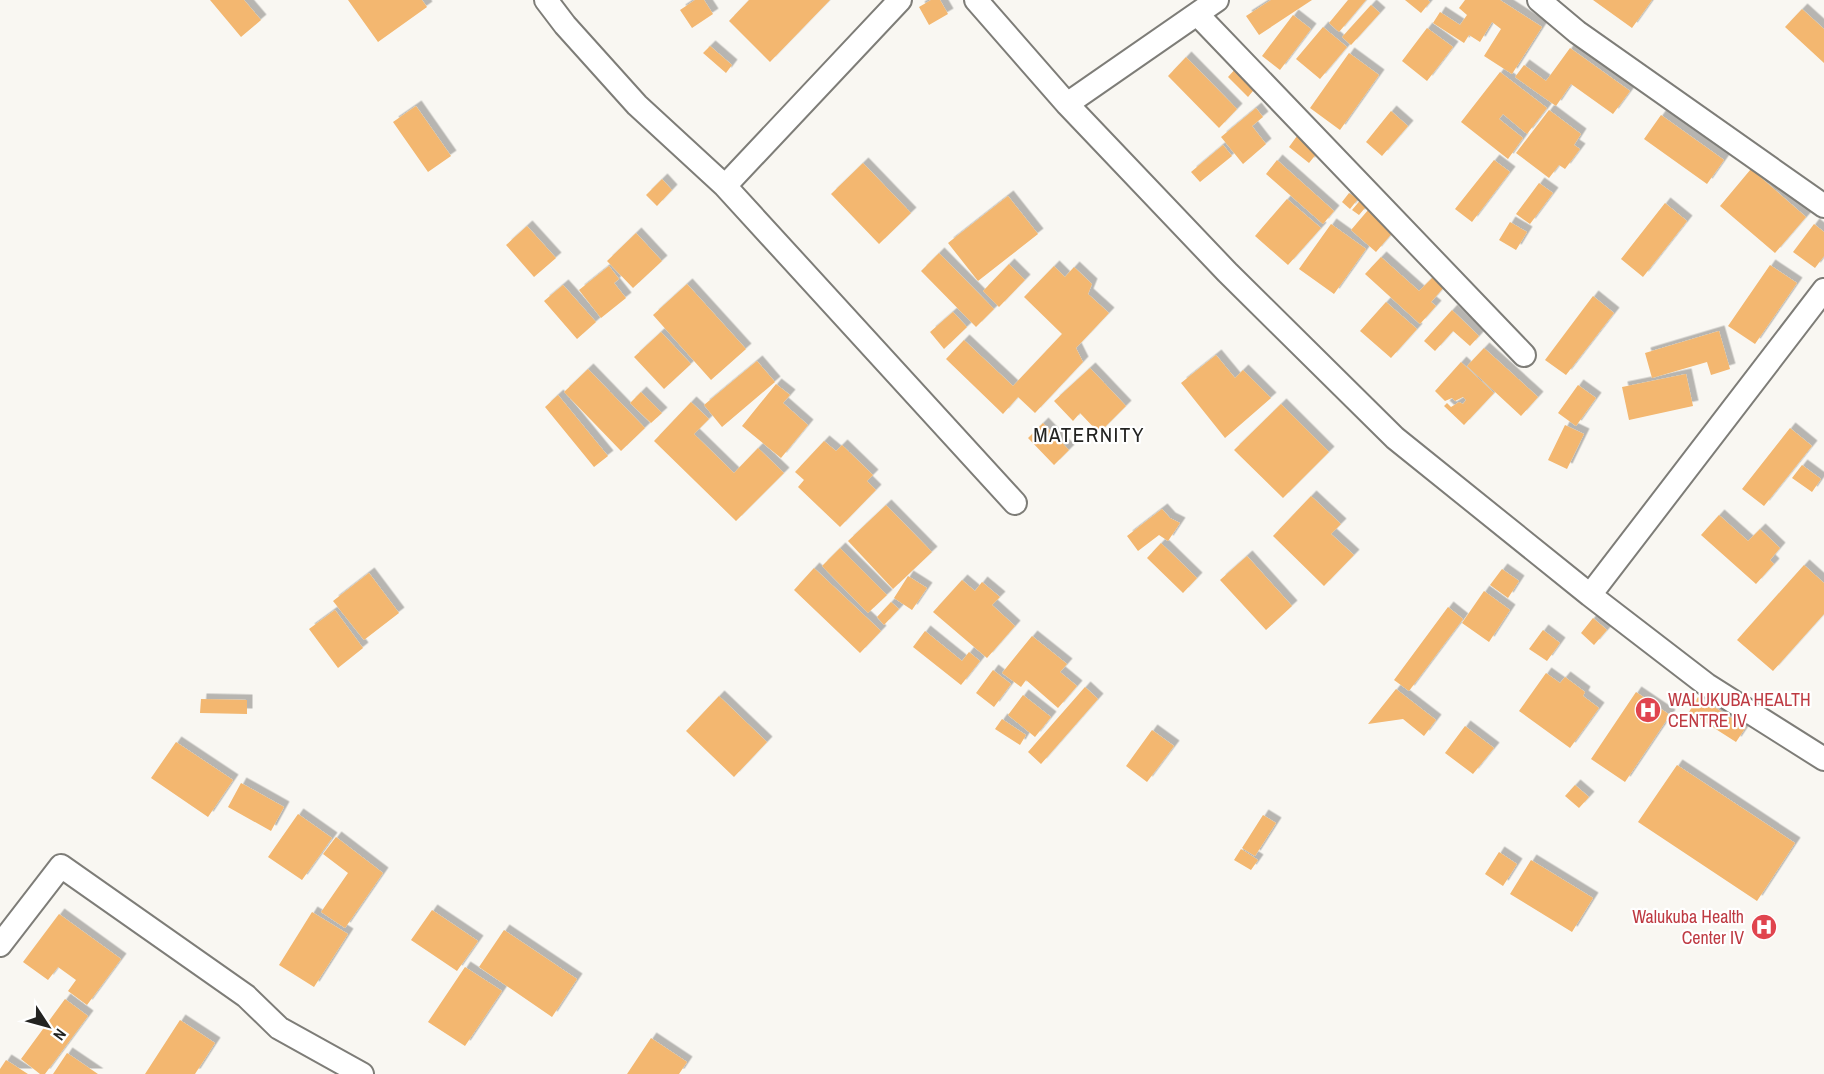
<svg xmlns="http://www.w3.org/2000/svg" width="1824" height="1074" font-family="'Archivo Narrow',sans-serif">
<defs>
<filter id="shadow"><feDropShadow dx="5.5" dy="-5.5" stdDeviation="0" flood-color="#0004"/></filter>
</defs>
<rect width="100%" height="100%" fill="#f9f7f2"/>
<path fill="#f3b76f" filter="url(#shadow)" d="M210,0H244L261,20L241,37Z
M348,0H422L427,7L378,42Z
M695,0H704L713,14L692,28L680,10Z
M749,0H830L770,62L729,21Z
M931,0H940L948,14L929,25L919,7Z
M1271,0H1312L1259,35L1246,16Z
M1348,0H1366L1339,32L1329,23Z
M1405,0H1428L1430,2L1421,13Z
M1465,0H1500L1542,27L1512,74L1484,56L1501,29L1492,22L1480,42L1469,35L1464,43L1433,23L1440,12L1460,25L1467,15L1459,8Z
M1593,0H1652L1632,28Z
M1371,5L1380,13L1351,45L1342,37Z
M1802,9L1824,29V63L1785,27Z
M1293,15L1311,29L1280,70L1262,56Z
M1323,27L1347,47L1320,79L1296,59Z
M1427,28L1453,47L1427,81L1402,61Z
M710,46L732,65L726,73L703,53Z
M1570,48L1630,91L1613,114L1571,84L1556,106L1515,77L1524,65L1546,81Z
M1349,53L1379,75L1340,130L1310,108Z
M1186,57L1237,109L1219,128L1168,76Z
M1237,67L1257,86L1248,97L1228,77Z
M1500,72L1547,108L1527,134L1503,114L1499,119L1523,138L1508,159L1461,122Z
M416,106L451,156L428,172L393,122Z
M1256,108L1263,117L1252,126L1266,144L1243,164L1221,137Z
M1549,110L1581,134L1574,145L1580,149L1565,169L1559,165L1549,178L1516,153Z
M1391,111L1408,126L1382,156L1366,142Z
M1661,115L1724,160L1707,184L1644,139Z
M1297,136L1317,153L1309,163L1289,147Z
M1223,145L1232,156L1200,182L1191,172Z
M1277,160L1334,211L1323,224L1266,174Z
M1494,160L1510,172L1472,222L1455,209Z
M863,163L911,213L879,244L831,194Z
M1751,169L1806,217L1775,253L1720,206Z
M662,179L672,190L657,206L646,195Z
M1539,183L1553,193L1530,224L1516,214Z
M1349,193L1358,199L1350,209L1342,202Z
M1008,196L1038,234L978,281L948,243Z
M1363,197L1370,202L1359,215L1352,210Z
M1287,199L1321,228L1288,265L1255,236Z
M1665,203L1687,221L1643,277L1621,259Z
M1369,209L1394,231L1376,252L1351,230Z
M1510,222L1527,232L1516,250L1499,240Z
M1331,224L1366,249L1334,294L1299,269Z
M1814,224L1824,232V256L1815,268L1793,252Z
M527,226L556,258L534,277L506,245Z
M636,233L662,261L633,288L607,261Z
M939,253L994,309L976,327L921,271Z
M1381,257L1419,291L1434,276L1445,286L1431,302L1436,306L1420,324L1365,274Z
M1009,264L1025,280L999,307L983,291Z
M1770,265L1797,283L1755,344L1728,326Z
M609,266L619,279L614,283L626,298L601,318L579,290Z
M1054,266L1065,277L1074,267L1092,284L1088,294L1109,313L1076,348L1083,362L1035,413L1018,397L1003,414L946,359L964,340L1013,386L1062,334L1024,297Z
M687,284L746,349L711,380L653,315Z
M563,285L596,322L577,339L544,301Z
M1593,296L1614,313L1566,375L1545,360Z
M1386,302L1417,329L1391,358L1360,331Z
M1452,310L1479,336L1470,346L1453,331L1435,351L1424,341Z
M953,312L967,327L944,349L930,332Z
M1719,331L1730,369L1711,375L1707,362L1652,378L1645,353Z
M661,332L691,364L664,389L634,357Z
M1484,348L1538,397L1521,416L1467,366Z
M1216,355L1235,378L1243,370L1271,398L1225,438L1181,383Z
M757,361L775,382L722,427L704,405Z
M1461,362L1494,393L1464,425L1444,406L1447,403L1451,407L1459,402L1463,404L1466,400L1463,397L1455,401L1452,398L1445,401L1435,391Z
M1090,368L1126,406L1099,433L1080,413L1073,421L1054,401Z
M588,369L645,428L621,451L564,392Z
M1686,374L1693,406L1629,420L1622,387Z
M776,384L790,395L783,403L808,425L781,458L742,426Z
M1578,385L1596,398L1576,426L1558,413Z
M641,392L662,413L651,423L630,403Z
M558,395L608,456L594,467L545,407Z
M691,402L709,419L694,434L734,473L758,448L784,473L736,521L654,441Z
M1281,404L1329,452L1283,498L1234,450Z
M1043,423L1069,450L1054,465L1028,438Z
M1565,425L1584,434L1567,469L1548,460Z
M1790,428L1812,446L1764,506L1742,489Z
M824,441L836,451L842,445L873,475L867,481L876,490L840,527L798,487L804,480L795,472Z
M1802,465L1821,479L1812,492L1792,478Z
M1311,496L1341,524L1331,534L1354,555L1324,586L1273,536Z
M886,505L932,552L893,589L848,541Z
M1162,509L1170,518L1180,523L1168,541L1159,535L1138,551L1127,536Z
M1719,515L1748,541L1760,529L1780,548L1770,560L1774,564L1756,584L1701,535Z
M1161,543L1197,578L1183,593L1147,558Z
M840,548L887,595L868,613L822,566Z
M1247,556L1292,606L1266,630L1220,580Z
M1804,565L1824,583V614L1773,671L1737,640Z
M814,568L881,631L860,653L794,590Z
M1502,569L1519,581L1508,598L1490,585Z
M369,573L399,613L364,640L333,601Z
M908,576L927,588L912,610L894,598Z
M962,580L975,591L982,582L1000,597L992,605L1015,626L987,658L933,612Z
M1484,591L1510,610L1489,642L1462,623Z
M891,602L899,609L884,625L877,617Z
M1448,607L1463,619L1409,691L1394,680Z
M335,610L363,648L338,668L309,629Z
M1593,618L1607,630L1594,645L1581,633Z
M1543,630L1560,643L1547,661L1529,649Z
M925,631L962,661L969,652L980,661L961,685L913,647Z
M1032,636L1067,664L1060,672L1077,686L1058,708L1026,680L1021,687L1002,673Z
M993,670L1011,684L994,707L976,693Z
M1546,673L1560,683L1565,677L1585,692L1583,696L1599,708L1570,748L1519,711Z
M1085,687L1098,699L1041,764L1028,752Z
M1396,689L1436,720L1424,736L1403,719L1368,724Z
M1636,692L1670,715L1625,782L1591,759Z
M1023,695L1051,717L1035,737L1008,715Z
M719,696L767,742L734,777L686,731Z
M1698,697L1746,727L1736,742L1689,712Z
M201,699L247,700V714L200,713Z
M1002,719L1026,735L1020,745L995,729Z
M1465,726L1494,748L1473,774L1445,753Z
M1152,730L1174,746L1147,782L1126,766Z
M176,742L233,780L208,817L151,778Z
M1677,765L1795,843L1757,901L1638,822Z
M241,783L284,807L271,831L228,807Z
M1575,785L1589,797L1579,808L1565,796Z
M298,814L332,838L302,880L268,857Z
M1263,815L1276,823L1255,856L1242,848Z
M336,837L383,873L345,928L321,912L348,873L323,854Z
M1241,849L1258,860L1251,870L1234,860Z
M1499,852L1517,864L1503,886L1485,874Z
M1531,860L1593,898L1572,932L1510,894Z
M432,910L478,941L457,971L411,940Z
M312,912L348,934L314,987L279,965Z
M59,914L121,959L87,1005L68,991L76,980L58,967L48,980L23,962Z
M504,930L577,979L552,1017L479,967Z
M465,967L502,991L465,1046L428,1022Z
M65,999L88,1016L45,1074H40L21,1059Z
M180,1020L215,1043L195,1074H145Z
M651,1038L687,1062L679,1074H627Z
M67,1053L98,1074H53Z
M6,1060L28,1074H0V1069Z"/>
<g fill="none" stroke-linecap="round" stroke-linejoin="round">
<g stroke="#7e7d78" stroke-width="26">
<path id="minor" d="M546,0L565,25L637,105L725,186
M900,0L725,186L1015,503
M976,0L1067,104L1227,272L1395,438L1590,595L1707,685L1824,759
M1539,0L1577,32L1824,206
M1197,14L1524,355
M1067,104L1217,0
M1590,595L1824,290
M0,945L61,866L246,996L279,1028L362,1074"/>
</g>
<use href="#minor" stroke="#fff" stroke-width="22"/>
</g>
<defs>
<g id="hospital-disc" transform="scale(1.35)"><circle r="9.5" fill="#e0444e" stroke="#fff"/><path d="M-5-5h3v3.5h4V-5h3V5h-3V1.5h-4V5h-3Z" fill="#fff"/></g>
</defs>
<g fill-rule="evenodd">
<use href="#hospital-disc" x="1648" y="710"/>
<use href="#hospital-disc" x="1764" y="927"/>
</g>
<g text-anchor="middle" stroke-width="4.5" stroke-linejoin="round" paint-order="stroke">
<g font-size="18" fill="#be3a42" stroke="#fff" text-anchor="start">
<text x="1668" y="706">WALUKUBA HEALTH<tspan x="1668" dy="21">CENTRE IV</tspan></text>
<text x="1744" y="923" text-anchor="end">Walukuba Health<tspan x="1744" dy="21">Center IV</tspan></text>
</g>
<g font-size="21" letter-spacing="1.5" fill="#232321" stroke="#fff">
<text x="1089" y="442">MATERNITY</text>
</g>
</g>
<g transform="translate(48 1026) rotate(126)" stroke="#ffffff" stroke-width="4.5" paint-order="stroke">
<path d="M0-4.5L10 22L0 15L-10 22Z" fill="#232321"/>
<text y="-9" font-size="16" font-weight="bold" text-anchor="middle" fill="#232321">N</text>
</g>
</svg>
